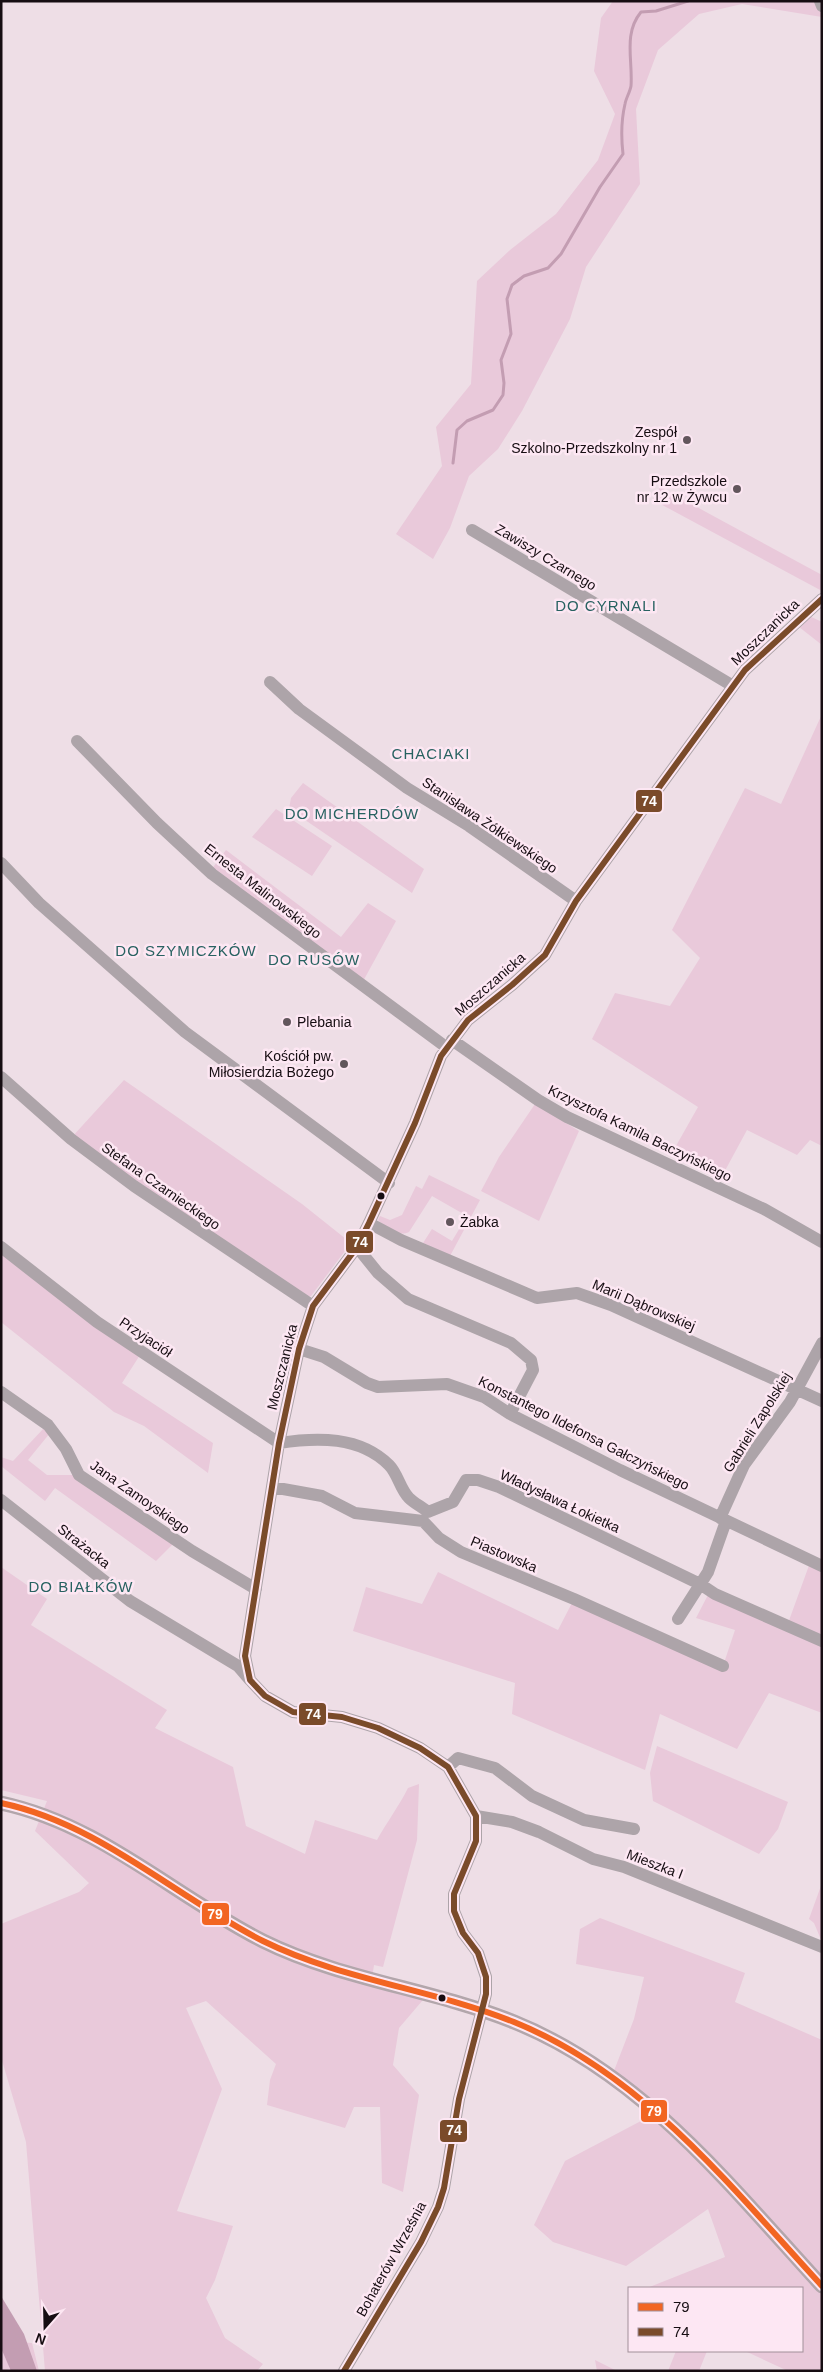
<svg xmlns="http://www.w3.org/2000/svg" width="823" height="2372" font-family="Helvetica,sans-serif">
<rect width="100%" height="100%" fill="#eedee6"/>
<path fill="#e9c9da" d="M613,1H822V17L742,4L699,14L658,50L636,109L640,184L586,267L570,319L522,411L498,449L469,476L450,528L433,559L396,534L442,466L436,427L471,384L477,281L510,250L556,214L598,160L615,114L594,71L601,18Z
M660,487L822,575V591L653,500Z
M805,614L822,622V645L794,623Z
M822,714V1146L810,1140L797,1155L747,1130L721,1178L672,1153L698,1107L592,1039L615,993L670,1006L700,958L672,930L745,788L781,804Z
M303,783L424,869L412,893L289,809L291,798Z
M276,809L332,846L312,876L252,837Z
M226,850L341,937L368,903L396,921L361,985L211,870Z
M124,1080L302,1204L351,1243L311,1296L307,1297L72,1137Z
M535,1104L579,1131L539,1221L481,1191L499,1157Z
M429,1175L480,1200L450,1256L423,1243L432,1229L452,1241L467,1216L432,1196L409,1232C398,1237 385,1229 378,1220L380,1216L390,1220L402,1215L416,1186L422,1189Z
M1,1250L140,1355L122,1383L213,1443L208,1473L144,1426L114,1412L1,1322Z
M44,1428L50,1433L28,1460L47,1475H76L176,1541L156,1561L55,1488L45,1501L1,1466V1457L13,1461Z
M811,1560L822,1566V1713L769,1693L737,1749L660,1714L645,1770L512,1714L515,1683L353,1631L366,1587L422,1604L438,1572L558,1630L574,1599L723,1666L735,1630L696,1618L710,1591L787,1626Z
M1,1567L47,1599L31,1625L167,1710L155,1728L233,1767L246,1826L305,1854L315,1820L377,1840C387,1822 399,1806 408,1788L419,1784L417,1840L383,1967L374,1965L372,1978L428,1994L399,2028L393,2065L419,2095L403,2192L382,2183L380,2107H354L345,2128L267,2105L270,2080L276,2064L206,2001L186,2008L222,2089L177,2211L233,2226L215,2280L206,2298L225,2338L263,2364L257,2371H45L26,2142L1,2057V1924L79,1892L89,1883L35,1831L47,1801L1,1790Z
M657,1746L788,1802L778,1829L759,1854L653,1801L650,1773Z
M822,1883V1942L814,1923L809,1919Z
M600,1918L745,1973L735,2002L822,2040V2371H788L745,2351H802V2288H647L725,2257L708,2209L626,2266L553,2242L534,2225L565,2161L658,2112L612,2076L634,2019L644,1977L576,1964L580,1929Z
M1,2318L17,2342L32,2343L39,2371H1Z
M676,2351H707L699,2371H668Z
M595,2360L617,2371H597Z"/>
<path fill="#c39db2" d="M1,2296L24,2334L37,2371H11L1,2348Z"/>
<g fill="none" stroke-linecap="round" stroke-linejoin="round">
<path stroke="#c39db2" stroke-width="3" d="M453,463L457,430L467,421L493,410L503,395L504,383L501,360L511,334L507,299L512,285L524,276L548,268L561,254L600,187L623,154C621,137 621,121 625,104C626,98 630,92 631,86C633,60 623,34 641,12L656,11L688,1"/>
<path stroke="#ada4a9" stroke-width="12" d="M820,1L822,6
M472,530L733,686
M270,682L299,709L407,788L469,826L576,901
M77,741L157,823L212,874L446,1047
M1,863L39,903L185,1032L389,1183
M452,1040L538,1100L567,1117L764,1209L822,1242
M1,1077L71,1139L134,1186L313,1306
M369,1223L401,1240L537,1298L577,1293L611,1305L822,1401
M1,1247L97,1322L279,1443C317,1437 360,1436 389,1465C398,1474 400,1489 409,1498C414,1503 422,1507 428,1512L453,1502L466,1480H478L499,1487L700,1584L715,1594L822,1641
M357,1247L378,1273L408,1299L511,1343L531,1360L533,1370L510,1414
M299,1349L324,1357L367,1383L378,1387L447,1384L484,1397L510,1414L620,1470L822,1566
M1,1392L48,1425L66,1449L79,1475L192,1551L256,1589
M272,1487L322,1496L355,1513L423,1521L439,1538L461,1552L574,1599L723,1666
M1,1500L130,1601L238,1666L250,1680
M720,1518L744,1465L790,1402L822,1343
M678,1619L708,1572L726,1521
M448,1767L458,1758L495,1768L532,1796L584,1820L634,1829
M476,1816L512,1822L539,1832L593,1859L624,1867L822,1947
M344,2371L421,2242L438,2207L444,2188L459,2099L486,1994V1977L478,1953L463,1933L454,1911V1894L476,1841V1816L448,1767L420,1748L378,1728L342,1717L293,1712L265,1696L250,1680L245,1656L279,1443L299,1349L313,1306L357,1247L369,1223L415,1123L441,1056L468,1020L512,985L545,955L576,901L745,670L822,599"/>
<path stroke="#b2a6ab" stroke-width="15" d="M1,1803C100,1824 174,1896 263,1941C342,1980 432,1989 514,2022C643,2074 730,2186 822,2286"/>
<g stroke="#fde7f3" stroke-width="10">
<path id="bus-1" d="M1,1803C100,1824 174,1896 263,1941C342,1980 432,1989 514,2022C643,2074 730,2186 822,2286"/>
</g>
<g stroke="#fde7f3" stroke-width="10">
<path id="bus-2" d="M344,2371L421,2242L438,2207L444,2188L459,2099L486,1994V1977L478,1953L463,1933L454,1911V1894L476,1841V1816L448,1767L420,1748L378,1728L342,1717L293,1712L265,1696L250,1680L245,1656L279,1443L299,1349L313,1306L357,1247L369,1223L415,1123L441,1056L468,1020L512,985L545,955L576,901L745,670L822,599"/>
</g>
<use href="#bus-1" stroke="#f26522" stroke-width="6"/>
<use href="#bus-2" stroke="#7a4b2a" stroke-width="6"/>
</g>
<g fill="#62565c" stroke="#fde7f3" stroke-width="2">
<circle cx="687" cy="440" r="5"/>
<circle cx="737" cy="489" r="5"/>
<circle cx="287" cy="1022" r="5"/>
<circle cx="344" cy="1064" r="5"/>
<circle cx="450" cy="1222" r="5"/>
</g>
<g fill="#160d12" stroke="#fde7f3" stroke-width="2">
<circle cx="381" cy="1196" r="4.5"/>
<circle cx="442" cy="1998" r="4.5"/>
</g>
<g text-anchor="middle" stroke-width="5" stroke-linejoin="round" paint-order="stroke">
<g font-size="14" fill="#160d12" stroke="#fde7f3" text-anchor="end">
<text x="677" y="437">Zespół<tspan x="677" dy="16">Szkolno-Przedszkolny nr 1</tspan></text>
<text x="727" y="486">Przedszkole<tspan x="727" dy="16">nr 12 w Żywcu</tspan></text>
<text x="297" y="1027" text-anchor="start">Plebania</text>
<text x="334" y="1061">Kościół pw.<tspan x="334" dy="16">Miłosierdzia Bożego</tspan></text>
<text x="460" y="1227" text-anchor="start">Żabka</text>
</g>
<g font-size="14" fill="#160d12" stroke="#fde7f3">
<text transform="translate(546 557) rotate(31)" y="5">Zawiszy Czarnego</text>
<text transform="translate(765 632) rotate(-44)" y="5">Moszczanicka</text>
<text transform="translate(490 825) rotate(34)" y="5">Stanisława Żółkiewskiego</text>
<text transform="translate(263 891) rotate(38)" y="5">Ernesta Malinowskiego</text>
<text transform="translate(490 984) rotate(-41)" y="5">Moszczanicka</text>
<text transform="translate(640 1133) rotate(26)" y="5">Krzysztofa Kamila Baczyńskiego</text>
<text transform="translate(161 1186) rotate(35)" y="5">Stefana Czarnieckiego</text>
<text transform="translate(644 1305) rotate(23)" y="5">Marii Dąbrowskiej</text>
<text transform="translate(146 1337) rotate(34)" y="5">Przyjaciół</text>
<text transform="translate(282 1367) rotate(-76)" y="5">Moszczanicka</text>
<text transform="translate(757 1422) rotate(-58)" y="5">Gabrieli Zapolskiej</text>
<text transform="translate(584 1433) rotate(27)" y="5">Konstantego Ildefonsa Gałczyńskiego</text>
<text transform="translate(140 1497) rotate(35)" y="5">Jana Zamoyskiego</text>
<text transform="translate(560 1501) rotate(25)" y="5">Władysława Łokietka</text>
<text transform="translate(84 1546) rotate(38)" y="5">Strażacka</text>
<text transform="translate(504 1554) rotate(23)" y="5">Piastowska</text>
<text transform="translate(655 1864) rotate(21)" y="5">Mieszka I</text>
<text transform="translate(391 2259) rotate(-61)" y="5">Bohaterów Września</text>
</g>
<g font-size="15" letter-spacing="1" fill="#286261" stroke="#fde7f3">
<text x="606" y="611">DO CYRNALI</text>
<text x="431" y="759">CHACIAKI</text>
<text x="352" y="819">DO MICHERDÓW</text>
<text x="186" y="956">DO SZYMICZKÓW</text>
<text x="314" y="965">DO RUSÓW</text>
<text x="81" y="1592">DO BIAŁKÓW</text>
</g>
</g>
<g stroke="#fde7f3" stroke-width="2">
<rect x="635" y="789" width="28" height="24" rx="5" fill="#7a4b2a"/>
<rect x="345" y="1230" width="29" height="24" rx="5" fill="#7a4b2a"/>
<rect x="298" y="1702" width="29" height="24" rx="5" fill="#7a4b2a"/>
<rect x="201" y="1902" width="29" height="24" rx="5" fill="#f26522"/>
<rect x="640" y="2099" width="28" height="24" rx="5" fill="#f26522"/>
<rect x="439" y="2119" width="29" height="24" rx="5" fill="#7a4b2a"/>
</g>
<g font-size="14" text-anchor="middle" font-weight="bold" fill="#fff">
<text x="649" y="806">74</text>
<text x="360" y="1247">74</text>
<text x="313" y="1719">74</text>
<text x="215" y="1919">79</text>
<text x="654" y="2116">79</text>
<text x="454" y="2135">74</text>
</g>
<rect width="823" height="2372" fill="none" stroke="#160d12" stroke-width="5"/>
<rect x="628" y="2287" width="175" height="65" fill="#fde7f3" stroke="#a19099"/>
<rect x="638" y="2303" width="25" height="8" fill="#f26522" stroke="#a19099"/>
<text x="673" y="2312" font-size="15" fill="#160d12">79</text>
<rect x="638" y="2328" width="25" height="8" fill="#7a4b2a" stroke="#a19099"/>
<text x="673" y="2337" font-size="15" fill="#160d12">74</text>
<g transform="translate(45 2327) rotate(200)" stroke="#fde7f3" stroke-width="4" paint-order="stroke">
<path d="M0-4L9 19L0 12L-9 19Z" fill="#160d12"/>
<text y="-8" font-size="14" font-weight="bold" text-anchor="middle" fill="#160d12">N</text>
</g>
</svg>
